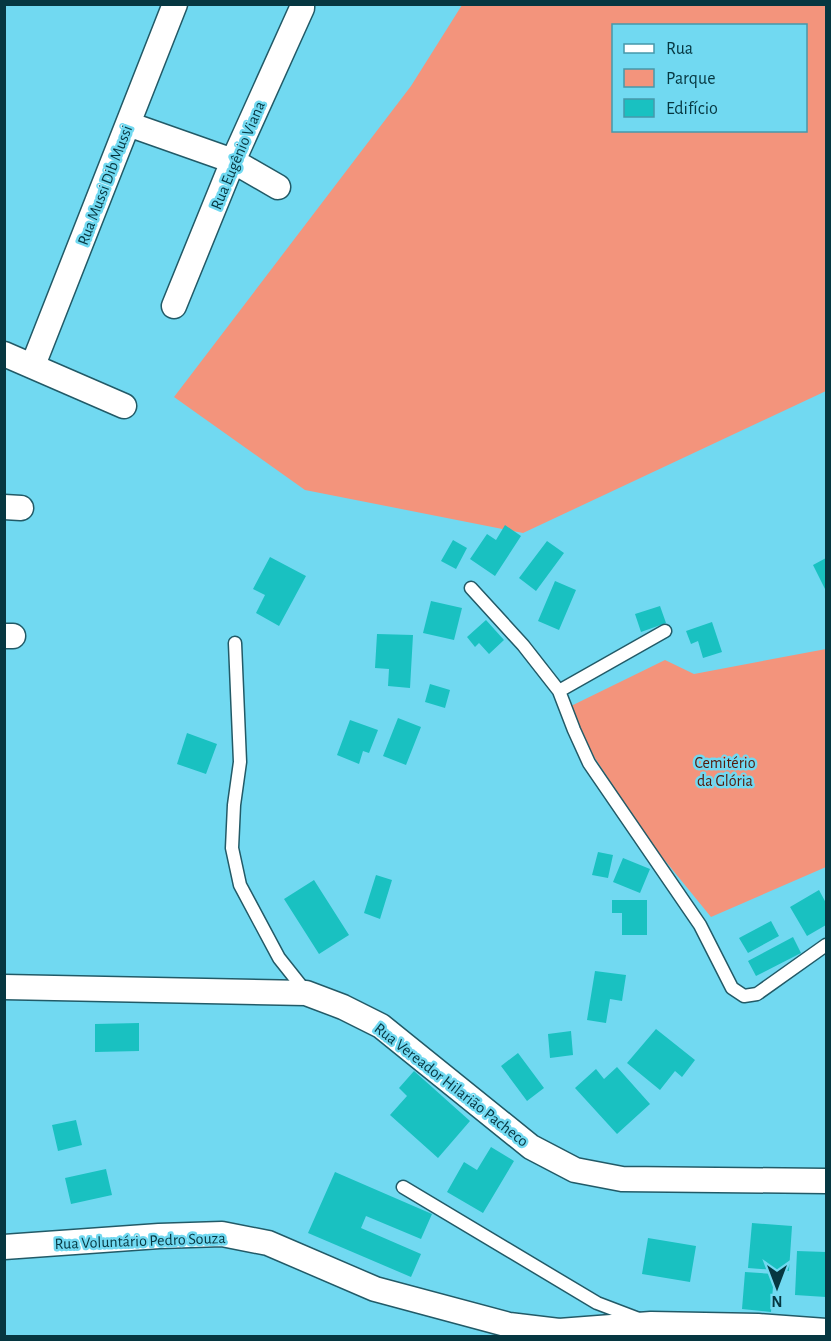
<svg xmlns="http://www.w3.org/2000/svg" width="831" height="1341" font-family="'Alegreya Sans',sans-serif">
<rect width="100%" height="100%" fill="#71d9f1"/>
<path fill="#f3947c" fill-rule="evenodd" d="M462,5H826V391L523,533L305,490L174,397L411,86ZM614,26H806V130H614Z
M826,649V867L711,917L649,841L591,752L571,706L665,660L694,674Z"/>
<path fill="#19c1c1" d="M505,525L521,536L495,576L470,559L487,534L496,540Z
M453,540L467,548L456,569L441,561Z
M547,541L564,553L536,591L519,578Z
M270,557L306,576L279,626L256,613L265,595L253,589Z
M826,558V591L813,565Z
M555,581L576,590L559,630L538,621Z
M431,601L462,608L454,640L423,633Z
M660,606L666,623L641,632L635,614Z
M486,620L504,640L489,654L479,643L475,647L467,637Z
M712,622L722,652L703,658L698,641L691,644L686,631Z
M377,634L413,635L410,688L388,686L389,669L375,668Z
M430,684L450,690L445,708L425,702Z
M398,718L421,727L406,765L383,756Z
M350,720L378,730L369,753L363,751L359,764L337,755Z
M187,733L217,744L206,774L177,764Z
M598,852L613,855L608,878L592,875Z
M623,858L650,869L640,893L613,882Z
M376,875L392,880L380,919L364,913Z
M314,880L349,935L319,954L284,899Z
M819,890L826,903V925L807,936L790,907Z
M612,900H647V935H622V913H612Z
M771,921L779,936L748,953L739,938Z
M793,937L801,953L756,976L748,961Z
M595,971L626,975L622,1001L610,999L606,1023L587,1020Z
M139,1023V1051L95,1052V1024Z
M656,1029L695,1060L682,1077L675,1071L660,1090L627,1063Z
M571,1031L573,1055L550,1058L548,1034Z
M518,1053L544,1088L527,1101L501,1066Z
M617,1067L650,1104L617,1134L575,1088L596,1069L604,1079Z
M414,1071L470,1121L438,1158L390,1115L407,1096L399,1088Z
M76,1120L82,1145L58,1151L52,1125Z
M491,1147L514,1161L483,1213L447,1192L464,1162L477,1170Z
M106,1169L112,1195L71,1204L65,1178Z
M335,1172L432,1214L421,1239L366,1216L361,1228L421,1254L411,1277L308,1233Z
M752,1223L792,1226L789,1271L748,1268Z
M648,1238L696,1246L690,1282L642,1274Z
M797,1251L826,1252V1297L795,1295Z
M745,1272L774,1274L771,1312L742,1309Z"/>
<g fill="none" stroke-linecap="round" stroke-linejoin="round">
<g stroke="#225a67" stroke-width="15">
<path id="service" d="M471,588L523,645L559,691L574,730L589,763L700,925L732,988L744,996L757,994L826,945
M235,643L240,762L234,805L232,848L240,885L279,958L306,992
M559,691L665,631
M403,1187L597,1303L639,1319"/>
</g>
<g stroke="#225a67" stroke-width="27">
<path id="minor" d="M128,124L233,161L278,187
M174,306L233,161L302,8V4
M4,354L124,406
M33,365L175,4
M4,507L21,508
M4,636H13
M4,987L306,993L343,1007L381,1026L531,1147L575,1170L622,1179L826,1181
M4,1247L159,1236L222,1234L268,1243L375,1289L509,1325L559,1331L651,1324L758,1326L826,1331"/>
</g>
<use href="#service" stroke="#fff" stroke-width="12"/>
<use href="#minor" stroke="#fff" stroke-width="24"/>
</g>
<g text-anchor="middle" stroke-width="5" stroke-linejoin="round" paint-order="stroke">
<g font-size="16" fill="#063741" stroke="#71d9f1">
<text transform="translate(237 155) rotate(-67)" y="6">Rua Eugênio Viana</text>
<text transform="translate(104 185) rotate(-69)" y="6">Rua Mussi Dib Mussi</text>
<text transform="translate(452 1084) rotate(38)" y="6">Rua Vereador Hilarião Pacheco</text>
<text transform="translate(140 1240) rotate(-2)" y="6">Rua Voluntário Pedro Souza</text>
</g>
<g font-size="16" fill="#551a0c" stroke="#71d9f1">
<text x="725" y="768">Cemitério<tspan x="725" dy="18">da Glória</tspan></text>
</g>
</g>
<rect width="831" height="1341" fill="none" stroke="#063741" stroke-width="12"/>
<rect x="612" y="24" width="195" height="108" fill="#71d9f1" stroke="#4698ab" stroke-width="1.5"/>
<rect x="624" y="44" width="30" height="9" fill="#ffffff" stroke="#4698ab" stroke-width="1.5"/>
<text x="666" y="54" font-size="18" fill="#063741">Rua</text>
<rect x="624" y="69" width="30" height="18" fill="#f3947c" stroke="#4698ab" stroke-width="1.5"/>
<text x="666" y="84" font-size="18" fill="#063741">Parque</text>
<rect x="624" y="99" width="30" height="18" fill="#19c1c1" stroke="#4698ab" stroke-width="1.5"/>
<text x="666" y="114" font-size="18" fill="#063741">Edifício</text>
<g transform="translate(777 1287) rotate(180)" stroke="#71d9f1" stroke-width="4.5" paint-order="stroke">
<path d="M0-4.5L10 22L0 15L-10 22Z" fill="#063741"/>
<text y="-9" font-size="16" font-weight="bold" text-anchor="middle" fill="#063741">N</text>
</g>
</svg>
